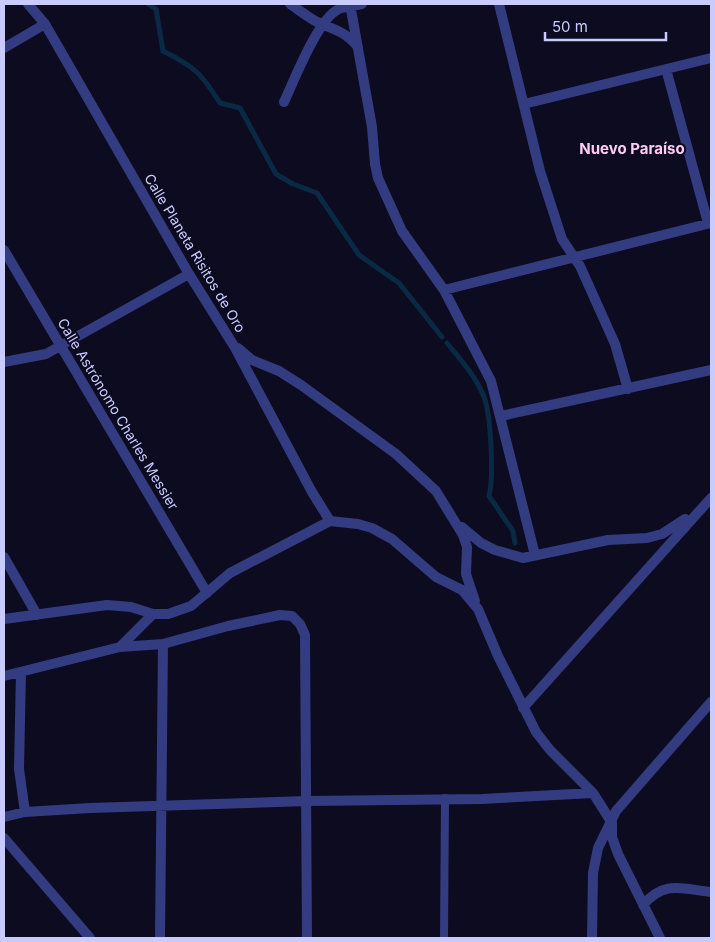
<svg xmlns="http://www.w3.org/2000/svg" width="715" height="942" font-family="Inter,sans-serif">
<rect width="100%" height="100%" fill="#0c0b1f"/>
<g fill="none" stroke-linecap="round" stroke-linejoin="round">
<path stroke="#0a2945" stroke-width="5" d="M148,4L156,9L163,51C195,67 201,73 220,103L240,108L276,174L293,184L317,193L359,255L399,283L442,337
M447,343C460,359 476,376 484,397C491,415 494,477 489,496L513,531L515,543"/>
<path stroke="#343c81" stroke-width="8" d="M444,938L445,798"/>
<path stroke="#343c81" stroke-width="10" d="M28,4L45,24L189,274L234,346L312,492L330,521
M290,4C301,11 312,21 324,25C339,31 347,34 358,47
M350,4L372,127L375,164L378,178L402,231L444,290L491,381L535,555
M499,4L540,171L562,239L580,266L615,344L628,389
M4,48L45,24
M666,69L708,223
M284,102C294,81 318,18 339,9C346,6 355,6 362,4
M524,104L711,58
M4,250L207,593
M444,290L711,223
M238,348L252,360L279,371L301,385L396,454L436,491L463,535L467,547L466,574L475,601
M4,362L46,354L189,274
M501,416L711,370
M462,527L481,543L495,550L523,558L608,540L647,538L662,534L685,519
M4,557L37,615
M4,619L107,605L131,607L153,614H168L191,606L230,573L330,521L358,524L372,528L392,539L436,577L462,590L478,609L498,656L536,732L550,750L593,793L612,823V837L618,854L660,938
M120,647L153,614
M21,672L19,769L25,812
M4,676L120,647L163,644L228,626L280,615L292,616L300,624L305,635L307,938
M523,708L711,498
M4,817L25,812L90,808L307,801L482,799L593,793
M4,838L90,938
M643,905C665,880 681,889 711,892
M160,938L163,644
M592,938L593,873L598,848L616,811L711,702"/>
</g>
<g text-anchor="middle" stroke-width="4" stroke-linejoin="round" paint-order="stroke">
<g font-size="14" fill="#c9cbff" stroke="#0c0b1f">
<text transform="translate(195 253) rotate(59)" y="5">Calle Planeta Risitos de Oro</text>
<text transform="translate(118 414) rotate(59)" y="5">Calle Astrónomo Charles Messier</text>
</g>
<g font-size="15" font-weight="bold" fill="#ffcbf4" stroke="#0c0b1f">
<text x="632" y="154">Nuevo Paraíso</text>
</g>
</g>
<rect width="715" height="942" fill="none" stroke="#c9cbff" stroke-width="10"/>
<path d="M545 32v8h121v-8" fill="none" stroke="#c9cbff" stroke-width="2.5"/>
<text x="552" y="32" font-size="15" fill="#c9cbff" stroke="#0c0b1f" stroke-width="4" paint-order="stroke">50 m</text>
</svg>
